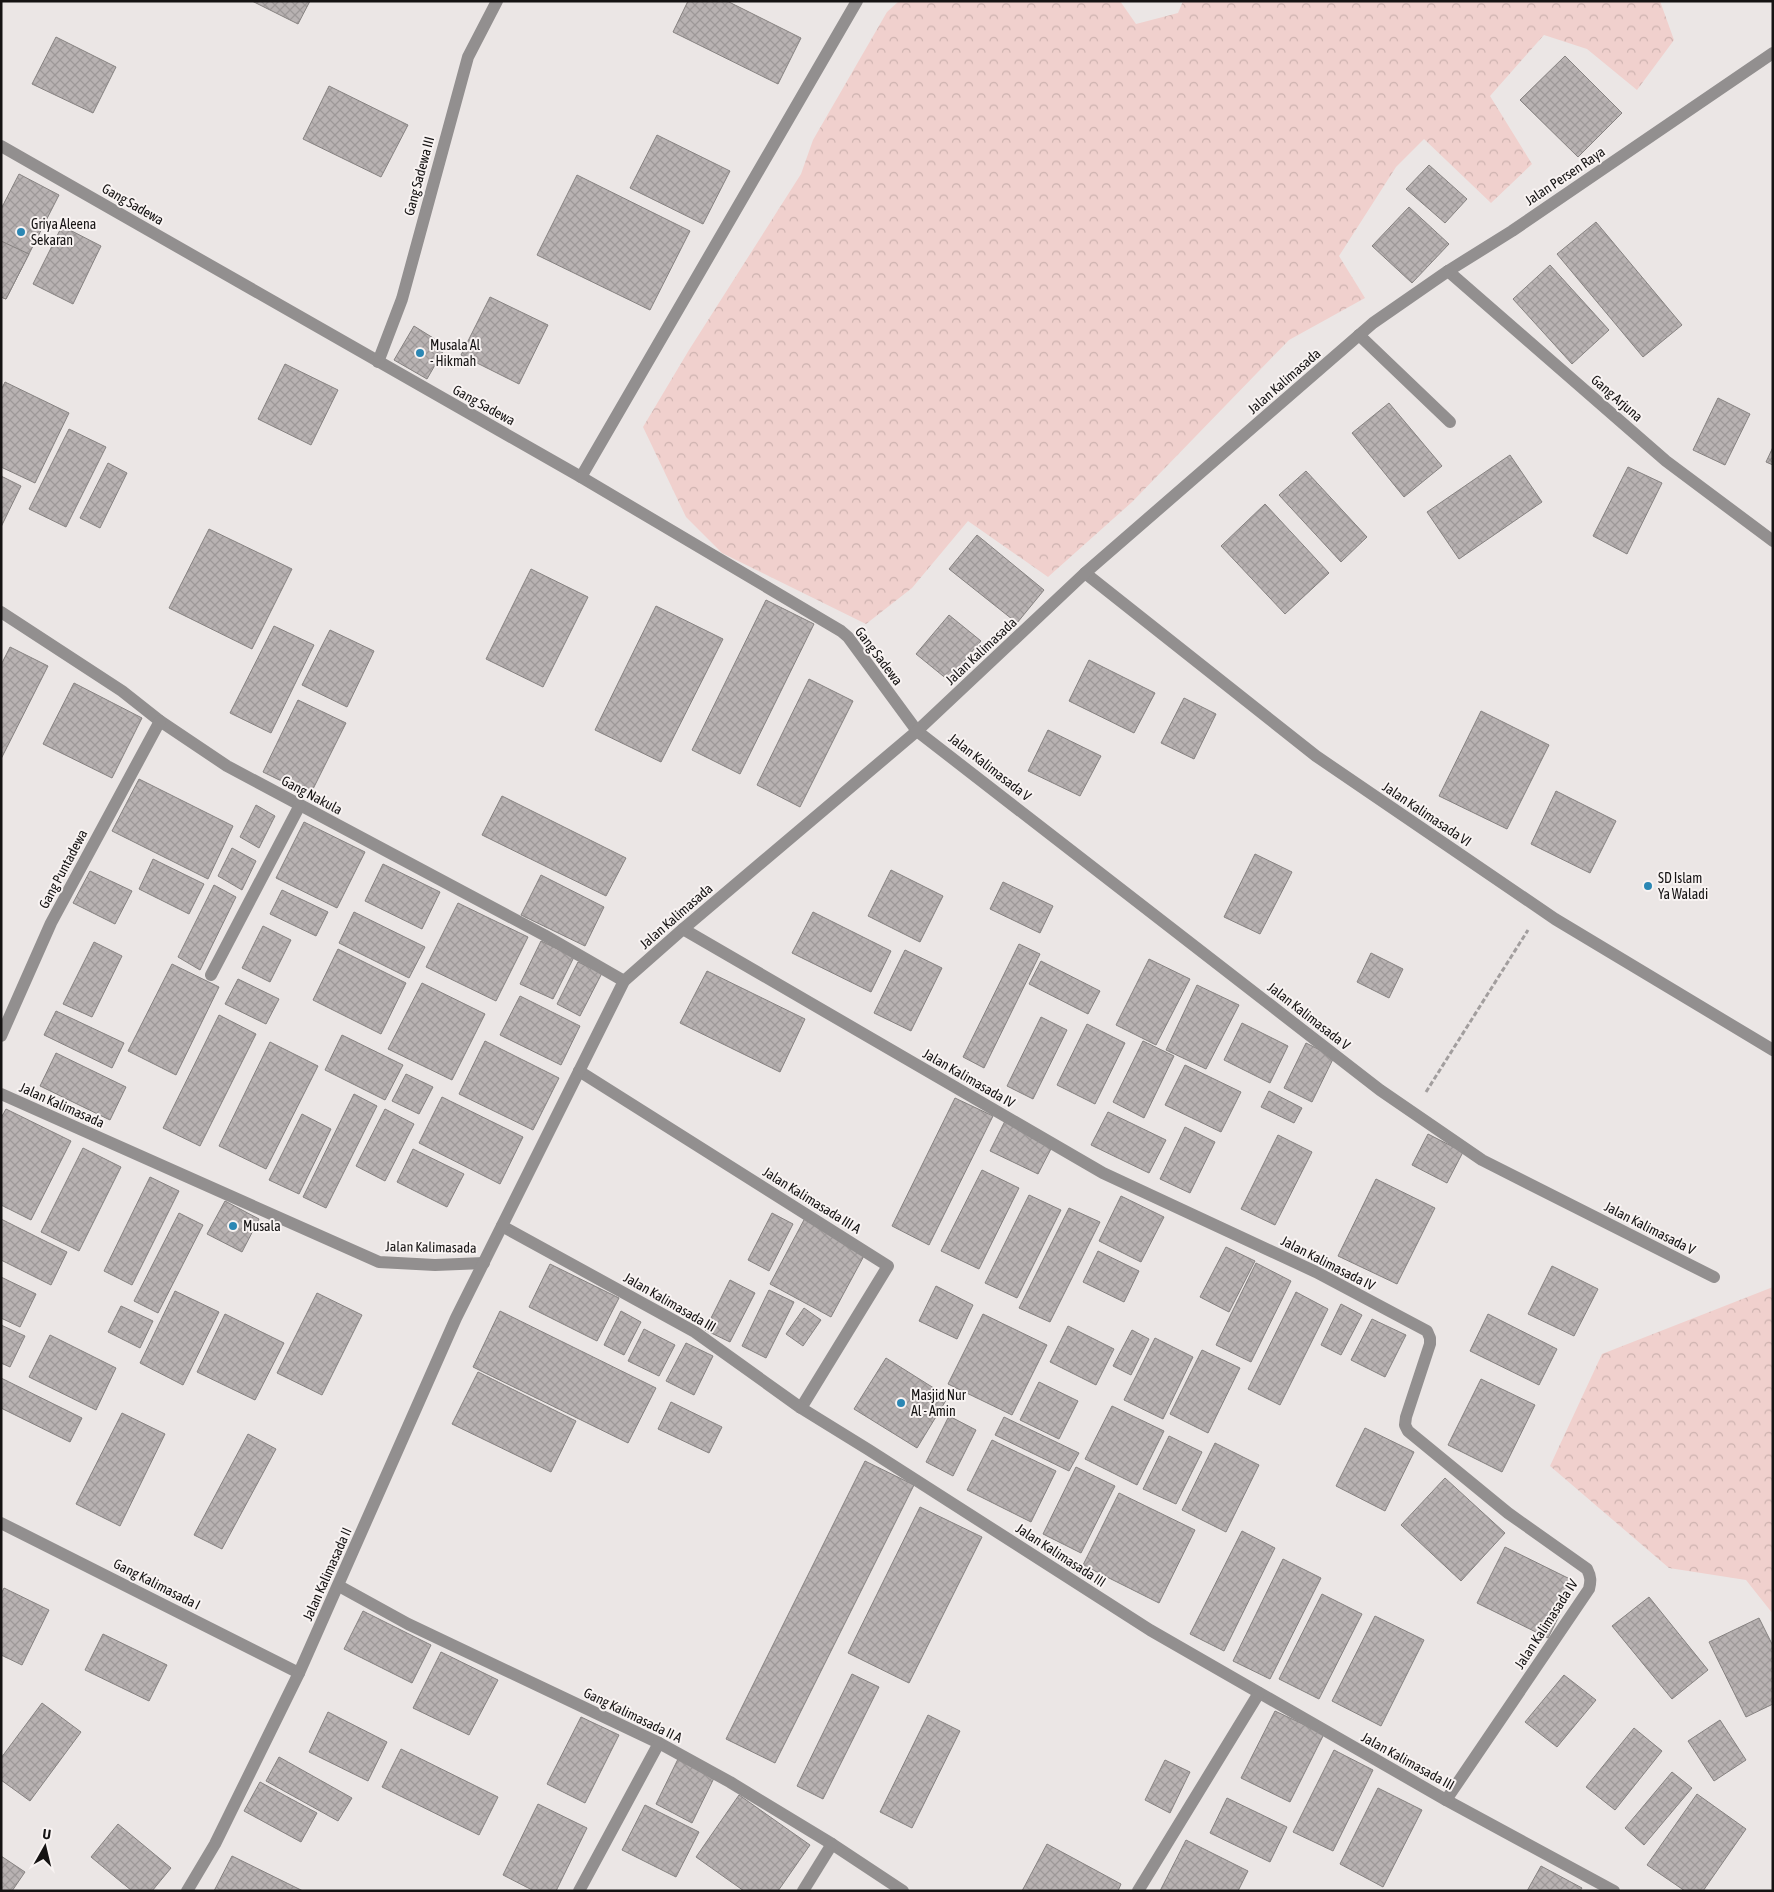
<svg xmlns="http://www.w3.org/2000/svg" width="1774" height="1892" font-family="'Asap Condensed',sans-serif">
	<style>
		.forest { fill: url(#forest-crowns) }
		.building { fill: url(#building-cross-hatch); stroke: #868281 }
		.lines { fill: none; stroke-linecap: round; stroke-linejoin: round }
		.path { stroke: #a29e9e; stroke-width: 3; stroke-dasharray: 5 2.5; stroke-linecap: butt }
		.minor { stroke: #928f8f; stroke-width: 12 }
		.poi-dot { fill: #2b87b4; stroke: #f8f3f2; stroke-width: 2 }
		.labels { text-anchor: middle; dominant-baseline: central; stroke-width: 4; stroke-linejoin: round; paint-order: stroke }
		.street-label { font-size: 14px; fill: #151313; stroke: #f8f3f2 }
		.poi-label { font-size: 14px; fill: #151313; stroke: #f8f3f2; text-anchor: start }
	</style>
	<defs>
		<pattern id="forest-crowns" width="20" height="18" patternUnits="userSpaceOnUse" patternTransform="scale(1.25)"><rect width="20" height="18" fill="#f0d0cd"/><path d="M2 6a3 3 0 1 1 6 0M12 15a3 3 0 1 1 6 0" fill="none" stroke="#cdb2af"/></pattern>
		<pattern id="building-cross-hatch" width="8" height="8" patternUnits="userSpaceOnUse" patternTransform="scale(1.25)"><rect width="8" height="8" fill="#b8b2b2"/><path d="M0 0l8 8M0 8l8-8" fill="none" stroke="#9d9898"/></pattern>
	</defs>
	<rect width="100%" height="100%" fill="#ebe6e5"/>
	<g class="forest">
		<polygon points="899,1 1120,1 1136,24 1178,13 1183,1 1660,1 1674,40 1637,90 1587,49 1544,35 1490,96 1532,164 1491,203 1424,139 1396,167 1339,256 1365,298 1289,340 1132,502 1048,577 968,521 912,588 866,624 722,553 686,517 643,427 689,350 801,174 813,140 887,12"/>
		<polygon points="1773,1287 1773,1614 1746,1580 1669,1568 1550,1466 1602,1354"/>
	</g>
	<g class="building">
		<polygon points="252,1 310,1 298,24"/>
		<polygon points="688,1 727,1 801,38 778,84 673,32"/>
		<polygon points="56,37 116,67 93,113 32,84"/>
		<polygon points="1565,56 1622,113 1578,157 1520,100"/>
		<polygon points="329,86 408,125 381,177 303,139"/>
		<polygon points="657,135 730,171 703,224 630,188"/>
		<polygon points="1429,165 1467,199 1445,223 1406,189"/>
		<polygon points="19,174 59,195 6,299 1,297 1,209"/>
		<polygon points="577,175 690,231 650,310 537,255"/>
		<polygon points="1409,207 1449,244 1412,283 1372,246"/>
		<polygon points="1596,222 1682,325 1643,357 1557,254"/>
		<polygon points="62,226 101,246 73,304 33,284"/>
		<polygon points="1,241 29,254 6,299 1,297"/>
		<polygon points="1550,265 1609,330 1572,364 1513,299"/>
		<polygon points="490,297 548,325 519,384 461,355"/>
		<polygon points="414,326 446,346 427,379 394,360"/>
		<polygon points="285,364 338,390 311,445 258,419"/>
		<polygon points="5,382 69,413 35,483 1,467 1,390"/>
		<polygon points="1718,398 1750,414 1725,465 1693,450"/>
		<polygon points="1389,403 1442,466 1404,497 1352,433"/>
		<polygon points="69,429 106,447 66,527 29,509"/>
		<polygon points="1773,447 1773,465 1766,462"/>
		<polygon points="1510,455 1542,502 1459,559 1427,512"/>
		<polygon points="108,463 127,473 100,528 80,518"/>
		<polygon points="1628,467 1662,483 1627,554 1593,536"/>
		<polygon points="1306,471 1367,537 1341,562 1279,495"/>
		<polygon points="1,476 21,486 1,527"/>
		<polygon points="1265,504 1329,573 1285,614 1221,546"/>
		<polygon points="209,529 292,569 252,649 169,608"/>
		<polygon points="977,535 1044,590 1017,623 949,569"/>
		<polygon points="531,569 588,597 543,687 486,659"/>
		<polygon points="766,600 814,624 740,774 692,750"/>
		<polygon points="656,606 723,639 661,762 595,730"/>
		<polygon points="949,615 981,641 948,680 916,654"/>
		<polygon points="274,626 314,645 271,733 230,713"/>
		<polygon points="330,630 374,651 347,707 302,685"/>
		<polygon points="10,647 48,666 1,759 1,665"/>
		<polygon points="1089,660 1155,693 1134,733 1069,701"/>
		<polygon points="809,679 853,701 800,807 757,785"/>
		<polygon points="74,683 142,718 112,778 43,744"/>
		<polygon points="1184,698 1216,714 1194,759 1161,743"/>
		<polygon points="298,700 346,723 310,795 263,772"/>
		<polygon points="1481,711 1549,745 1507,829 1439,796"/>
		<polygon points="1048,730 1101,756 1080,796 1028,771"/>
		<polygon points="139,779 233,826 208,879 112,831"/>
		<polygon points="1556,791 1616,821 1590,873 1531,844"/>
		<polygon points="502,796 626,858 606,896 482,835"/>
		<polygon points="256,805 275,816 259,848 240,837"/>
		<polygon points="304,822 365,852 337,908 276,878"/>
		<polygon points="232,848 256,861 242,890 218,876"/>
		<polygon points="1255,854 1292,872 1260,934 1224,917"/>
		<polygon points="153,859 204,884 189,914 139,889"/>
		<polygon points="383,864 440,892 422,929 365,901"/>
		<polygon points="891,870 943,896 920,942 868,916"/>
		<polygon points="90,871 132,891 115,924 73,903"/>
		<polygon points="541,875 604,907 585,946 521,915"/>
		<polygon points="1003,882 1053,906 1040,933 990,909"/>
		<polygon points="214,885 236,897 200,970 178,957"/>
		<polygon points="282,890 328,912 316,936 270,914"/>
		<polygon points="458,903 528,937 496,1001 426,967"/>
		<polygon points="354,912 425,947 409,978 339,943"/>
		<polygon points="813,912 891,951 871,992 792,953"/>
		<polygon points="263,926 291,940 270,982 242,968"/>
		<polygon points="541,941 574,957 553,999 520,984"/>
		<polygon points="94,942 122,956 92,1017 63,1004"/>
		<polygon points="1019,944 1040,954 984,1068 963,1057"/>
		<polygon points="338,949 406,983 381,1034 313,1000"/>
		<polygon points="905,950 942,968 911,1031 874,1013"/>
		<polygon points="1371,953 1403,969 1389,998 1357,982"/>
		<polygon points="1149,959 1190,979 1156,1045 1116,1025"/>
		<polygon points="1041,961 1100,991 1088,1014 1029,984"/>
		<polygon points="578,962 602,973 580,1016 557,1004"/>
		<polygon points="172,964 219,987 176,1075 128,1051"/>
		<polygon points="707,971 805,1019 780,1072 680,1023"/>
		<polygon points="238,979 279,999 266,1024 225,1004"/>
		<polygon points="422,983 485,1014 452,1080 388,1049"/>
		<polygon points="1197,985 1239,1005 1206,1069 1166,1050"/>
		<polygon points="520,996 580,1026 561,1065 500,1035"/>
		<polygon points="56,1011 124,1043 112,1068 44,1035"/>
		<polygon points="219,1015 256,1034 200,1146 163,1128"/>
		<polygon points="1041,1017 1067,1030 1033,1099 1007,1086"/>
		<polygon points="1242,1023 1288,1046 1270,1083 1224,1060"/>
		<polygon points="1087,1024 1125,1043 1095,1104 1057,1085"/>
		<polygon points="342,1035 403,1065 385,1100 325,1070"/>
		<polygon points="485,1041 559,1078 533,1130 459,1094"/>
		<polygon points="1143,1041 1174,1056 1144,1118 1113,1102"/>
		<polygon points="270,1042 318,1066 266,1169 219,1146"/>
		<polygon points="1306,1043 1334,1057 1312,1102 1284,1088"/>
		<polygon points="56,1053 126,1087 110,1120 40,1086"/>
		<polygon points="1185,1065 1241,1092 1221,1132 1165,1105"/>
		<polygon points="406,1074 433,1087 419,1114 392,1101"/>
		<polygon points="1269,1091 1302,1108 1294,1123 1261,1107"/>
		<polygon points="354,1094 377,1106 326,1208 303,1197"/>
		<polygon points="442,1097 523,1137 500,1184 419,1143"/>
		<polygon points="955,1098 993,1116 929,1245 892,1226"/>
		<polygon points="6,1109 71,1141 31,1220 1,1205 1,1118"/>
		<polygon points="385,1109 414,1124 385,1181 356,1166"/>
		<polygon points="1108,1112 1166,1140 1149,1173 1091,1145"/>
		<polygon points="302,1114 331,1129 299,1194 269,1180"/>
		<polygon points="1005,1121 1053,1145 1038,1174 990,1151"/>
		<polygon points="1185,1127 1215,1142 1190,1193 1160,1179"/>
		<polygon points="1428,1134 1463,1152 1447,1183 1412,1165"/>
		<polygon points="1278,1135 1312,1152 1275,1225 1241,1209"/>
		<polygon points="83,1148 121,1167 79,1251 41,1232"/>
		<polygon points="413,1149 464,1174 447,1207 397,1182"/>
		<polygon points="982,1170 1019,1188 979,1269 941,1251"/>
		<polygon points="150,1177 179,1191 132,1285 104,1271"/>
		<polygon points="1376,1179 1435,1208 1397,1284 1338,1256"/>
		<polygon points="1029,1195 1061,1210 1017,1298 985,1283"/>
		<polygon points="1121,1196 1164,1217 1141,1262 1099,1241"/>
		<polygon points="225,1201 259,1219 242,1252 207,1234"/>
		<polygon points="1069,1208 1100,1222 1050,1322 1019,1308"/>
		<polygon points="179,1213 203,1225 158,1313 134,1301"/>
		<polygon points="772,1213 793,1224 769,1271 748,1260"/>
		<polygon points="805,1218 865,1254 831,1317 770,1284"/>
		<polygon points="1,1219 67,1252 51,1285 1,1260"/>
		<polygon points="1226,1247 1255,1261 1229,1312 1200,1297"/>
		<polygon points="1098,1251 1139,1271 1124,1302 1083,1282"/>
		<polygon points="1256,1263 1291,1281 1251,1362 1216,1345"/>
		<polygon points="550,1264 619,1298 597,1341 529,1307"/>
		<polygon points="1552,1266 1598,1289 1574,1336 1528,1314"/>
		<polygon points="1,1277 36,1294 20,1327 1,1318"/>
		<polygon points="730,1280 755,1293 730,1342 705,1330"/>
		<polygon points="936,1286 973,1305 957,1339 919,1321"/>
		<polygon points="769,1290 794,1302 766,1358 742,1346"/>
		<polygon points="175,1291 219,1312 183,1385 140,1363"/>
		<polygon points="1296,1292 1328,1309 1280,1405 1248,1389"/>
		<polygon points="317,1293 362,1315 322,1395 277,1373"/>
		<polygon points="1341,1304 1362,1315 1341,1355 1321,1345"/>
		<polygon points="121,1306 153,1321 140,1348 108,1332"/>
		<polygon points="804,1308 821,1320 803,1346 786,1334"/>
		<polygon points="500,1311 656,1388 628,1443 473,1367"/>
		<polygon points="621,1311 641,1322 624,1355 604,1345"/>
		<polygon points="225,1314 284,1343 255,1400 197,1372"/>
		<polygon points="983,1314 1047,1345 1012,1415 948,1384"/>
		<polygon points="1488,1314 1557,1349 1539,1385 1470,1351"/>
		<polygon points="1372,1319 1406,1335 1385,1377 1351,1360"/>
		<polygon points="1,1325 25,1336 10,1367 1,1363"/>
		<polygon points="1068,1326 1114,1349 1096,1385 1050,1362"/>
		<polygon points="644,1329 675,1345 659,1376 628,1361"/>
		<polygon points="1132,1330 1149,1339 1131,1375 1113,1366"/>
		<polygon points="50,1335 116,1368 96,1410 29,1377"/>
		<polygon points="1155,1338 1193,1357 1163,1419 1124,1400"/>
		<polygon points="686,1343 713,1356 694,1395 666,1381"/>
		<polygon points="1202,1350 1240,1368 1208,1433 1170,1414"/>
		<polygon points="886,1358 948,1397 917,1448 854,1409"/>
		<polygon points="478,1372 576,1421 551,1472 452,1424"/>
		<polygon points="1,1378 82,1418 70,1442 1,1408"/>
		<polygon points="1481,1379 1535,1405 1502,1472 1448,1445"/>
		<polygon points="1039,1382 1078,1401 1059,1439 1020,1420"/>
		<polygon points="671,1402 722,1427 709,1453 658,1429"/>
		<polygon points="1112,1406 1164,1431 1137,1485 1085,1459"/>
		<polygon points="122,1413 165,1434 120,1526 76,1504"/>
		<polygon points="949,1416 976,1430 953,1476 926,1462"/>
		<polygon points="1004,1417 1079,1453 1069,1471 995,1435"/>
		<polygon points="1365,1428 1414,1452 1385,1511 1336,1486"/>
		<polygon points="248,1434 276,1449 222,1549 194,1535"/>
		<polygon points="1169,1436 1202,1452 1176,1504 1143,1489"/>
		<polygon points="992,1440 1056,1471 1031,1522 967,1490"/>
		<polygon points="1215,1443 1259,1465 1226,1532 1182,1510"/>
		<polygon points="865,1461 914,1485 775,1763 726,1739"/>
		<polygon points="1076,1467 1115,1486 1081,1553 1043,1534"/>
		<polygon points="1445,1478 1505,1533 1461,1581 1401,1525"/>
		<polygon points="1119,1493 1195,1530 1159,1603 1083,1565"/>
		<polygon points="920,1507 982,1537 909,1683 848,1653"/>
		<polygon points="1242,1531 1275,1548 1224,1651 1190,1634"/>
		<polygon points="1505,1547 1576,1582 1548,1638 1477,1603"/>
		<polygon points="1283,1559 1321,1578 1270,1679 1233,1661"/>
		<polygon points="4,1588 49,1610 22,1665 1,1655 1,1594"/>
		<polygon points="1322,1594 1362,1614 1319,1699 1279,1679"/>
		<polygon points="1649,1597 1708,1670 1672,1699 1612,1626"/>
		<polygon points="363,1611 431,1645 412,1683 344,1649"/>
		<polygon points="1375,1616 1424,1640 1381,1726 1332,1701"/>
		<polygon points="1759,1618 1773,1646 1773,1704 1746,1717 1709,1642"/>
		<polygon points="103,1634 167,1665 149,1701 85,1670"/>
		<polygon points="441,1652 498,1680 469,1735 413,1708"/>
		<polygon points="852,1674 879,1687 823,1799 797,1786"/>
		<polygon points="1564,1675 1596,1700 1557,1747 1525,1722"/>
		<polygon points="42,1703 81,1732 30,1801 1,1780 1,1758"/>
		<polygon points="1275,1711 1324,1734 1290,1802 1241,1778"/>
		<polygon points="328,1712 387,1742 368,1781 309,1752"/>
		<polygon points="928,1715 960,1731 912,1828 880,1812"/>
		<polygon points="581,1717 619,1735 585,1803 547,1784"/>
		<polygon points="1720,1720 1746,1760 1714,1781 1688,1741"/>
		<polygon points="1634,1728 1662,1751 1615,1810 1586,1787"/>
		<polygon points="401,1749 498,1797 479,1835 382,1787"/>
		<polygon points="1334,1750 1373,1770 1333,1851 1293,1832"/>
		<polygon points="279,1757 352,1798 338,1821 266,1781"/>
		<polygon points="678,1759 714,1778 692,1823 656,1804"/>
		<polygon points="1165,1760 1190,1772 1170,1813 1145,1800"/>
		<polygon points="1672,1772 1692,1788 1644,1845 1625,1828"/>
		<polygon points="260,1782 317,1813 301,1842 244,1811"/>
		<polygon points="1378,1788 1422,1810 1383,1887 1340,1864"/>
		<polygon points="1697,1794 1746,1829 1703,1891 1685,1891 1647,1865"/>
		<polygon points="739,1795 810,1845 778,1891 744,1891 696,1857"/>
		<polygon points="1227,1798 1287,1827 1270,1862 1210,1833"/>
		<polygon points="538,1804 587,1828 556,1891 534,1891 503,1875"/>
		<polygon points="645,1805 699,1832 676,1877 622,1850"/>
		<polygon points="118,1824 171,1868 152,1891 132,1891 91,1857"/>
		<polygon points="1186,1840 1248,1871 1238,1891 1160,1891"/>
		<polygon points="1047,1844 1121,1884 1118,1891 1022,1891"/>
		<polygon points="1,1856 25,1872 12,1891 1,1891"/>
		<polygon points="232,1856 303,1891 214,1891"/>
		<polygon points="1541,1866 1582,1888 1580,1891 1527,1891"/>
	</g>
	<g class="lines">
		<polyline class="path" points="1426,1092 1528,930"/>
		<g class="minor">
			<polyline points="1,146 581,477 841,631 848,637 917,731 1380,1090 1482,1160 1714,1277"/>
			<polyline points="1448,271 1666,461 1773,541"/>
			<polyline points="1359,335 1450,422"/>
			<polyline points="378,362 402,299 468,57 497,1"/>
			<polyline points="581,477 857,1"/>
			<polyline points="1085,573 1316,756 1555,919 1773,1050"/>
			<polyline points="1,612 122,691 160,721 227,766 544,935 624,981"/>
			<path d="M683 929 1103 1173 1316 1272 1427 1331 1430 1338V1344L1406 1417 1405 1425 1408 1431 1508 1513 1587 1569C1591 1577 1591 1581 1589 1589L1446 1800"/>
			<polyline points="211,975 300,805"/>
			<polyline points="1,1036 51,923 160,721"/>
			<polyline points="579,1071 888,1266 801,1408"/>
			<polyline points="1,1094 379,1262 435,1265 484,1263"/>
			<polyline points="502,1226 695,1332 801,1408 869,1450 1150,1630 1446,1800 1614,1891"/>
			<polyline points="1,1523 299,1673"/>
			<polyline points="339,1586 408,1624 659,1743 730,1782 832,1844 903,1891"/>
			<polyline points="187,1891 215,1844 299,1673 456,1318 624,981 683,929 917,731 1085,573 1373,323 1448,271 1512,231 1773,53"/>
			<polyline points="579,1891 659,1743"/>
			<polyline points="803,1891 832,1844"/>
			<polyline points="1138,1891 1259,1693"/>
		</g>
	</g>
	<g class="poi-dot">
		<circle cx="21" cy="232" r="5"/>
		<circle cx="420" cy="353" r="5"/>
		<circle cx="1648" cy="886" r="5"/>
		<circle cx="233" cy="1226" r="5"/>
		<circle cx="901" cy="1403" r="5"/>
	</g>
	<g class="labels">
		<g class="street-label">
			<text transform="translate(419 176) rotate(-75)">Gang Sadewa III</text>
			<text transform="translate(1565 176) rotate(-34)">Jalan Persen Raya</text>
			<text transform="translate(133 204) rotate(30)">Gang Sadewa</text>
			<text transform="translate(1284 381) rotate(-41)">Jalan Kalimasada</text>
			<text transform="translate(1617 398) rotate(41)">Gang Arjuna</text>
			<text transform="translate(484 405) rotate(29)">Gang Sadewa</text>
			<text transform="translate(981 651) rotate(-43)">Jalan Kalimasada</text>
			<text transform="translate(879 656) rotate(53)">Gang Sadewa</text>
			<text transform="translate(990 767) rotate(38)">Jalan Kalimasada V</text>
			<text transform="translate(312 795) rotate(28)">Gang Nakula</text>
			<text transform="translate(1427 814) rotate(34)">Jalan Kalimasada VI</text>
			<text transform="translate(63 869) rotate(-62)">Gang Puntadewa</text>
			<text transform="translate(676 916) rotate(-41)">Jalan Kalimasada</text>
			<text transform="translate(1309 1016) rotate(38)">Jalan Kalimasada V</text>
			<text transform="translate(969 1078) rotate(30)">Jalan Kalimasada IV</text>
			<text transform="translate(62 1105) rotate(24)">Jalan Kalimasada</text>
			<text transform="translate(812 1200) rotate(32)">Jalan Kalimasada III A</text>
			<text transform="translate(1650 1228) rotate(27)">Jalan Kalimasada V</text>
			<text transform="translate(431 1247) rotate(1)">Jalan Kalimasada</text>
			<text transform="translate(1328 1263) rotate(27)">Jalan Kalimasada IV</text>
			<text transform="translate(670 1302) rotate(30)">Jalan Kalimasada III</text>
			<text transform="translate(1061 1555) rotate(33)">Jalan Kalimasada III</text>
			<text transform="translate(327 1574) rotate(-66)">Jalan Kalimasada II</text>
			<text transform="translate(157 1584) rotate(27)">Gang Kalimasada I</text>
			<text transform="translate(1546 1624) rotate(-57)">Jalan Kalimasada IV</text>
			<text transform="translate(633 1715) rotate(26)">Gang Kalimasada II A</text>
			<text transform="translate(1408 1761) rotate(29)">Jalan Kalimasada III</text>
		</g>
		<g class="poi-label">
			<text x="31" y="224">Griya Aleena<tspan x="31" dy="16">Sekaran</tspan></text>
			<text x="430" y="345">Musala Al<tspan x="430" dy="16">- Hikmah</tspan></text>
			<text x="1658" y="878">SD Islam<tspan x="1658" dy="16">Ya Waladi</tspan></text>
			<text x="243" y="1226">Musala</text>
			<text x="911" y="1395">Masjid Nur<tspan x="911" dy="16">Al - Amin</tspan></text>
		</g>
	</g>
	<rect width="1774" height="1892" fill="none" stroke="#151313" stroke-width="5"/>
	<g transform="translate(45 1847) rotate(8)" stroke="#f8f3f2" stroke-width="4" paint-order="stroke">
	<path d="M0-4L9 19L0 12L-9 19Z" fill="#151313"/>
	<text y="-8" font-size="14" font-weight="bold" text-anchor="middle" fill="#151313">U</text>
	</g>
</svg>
